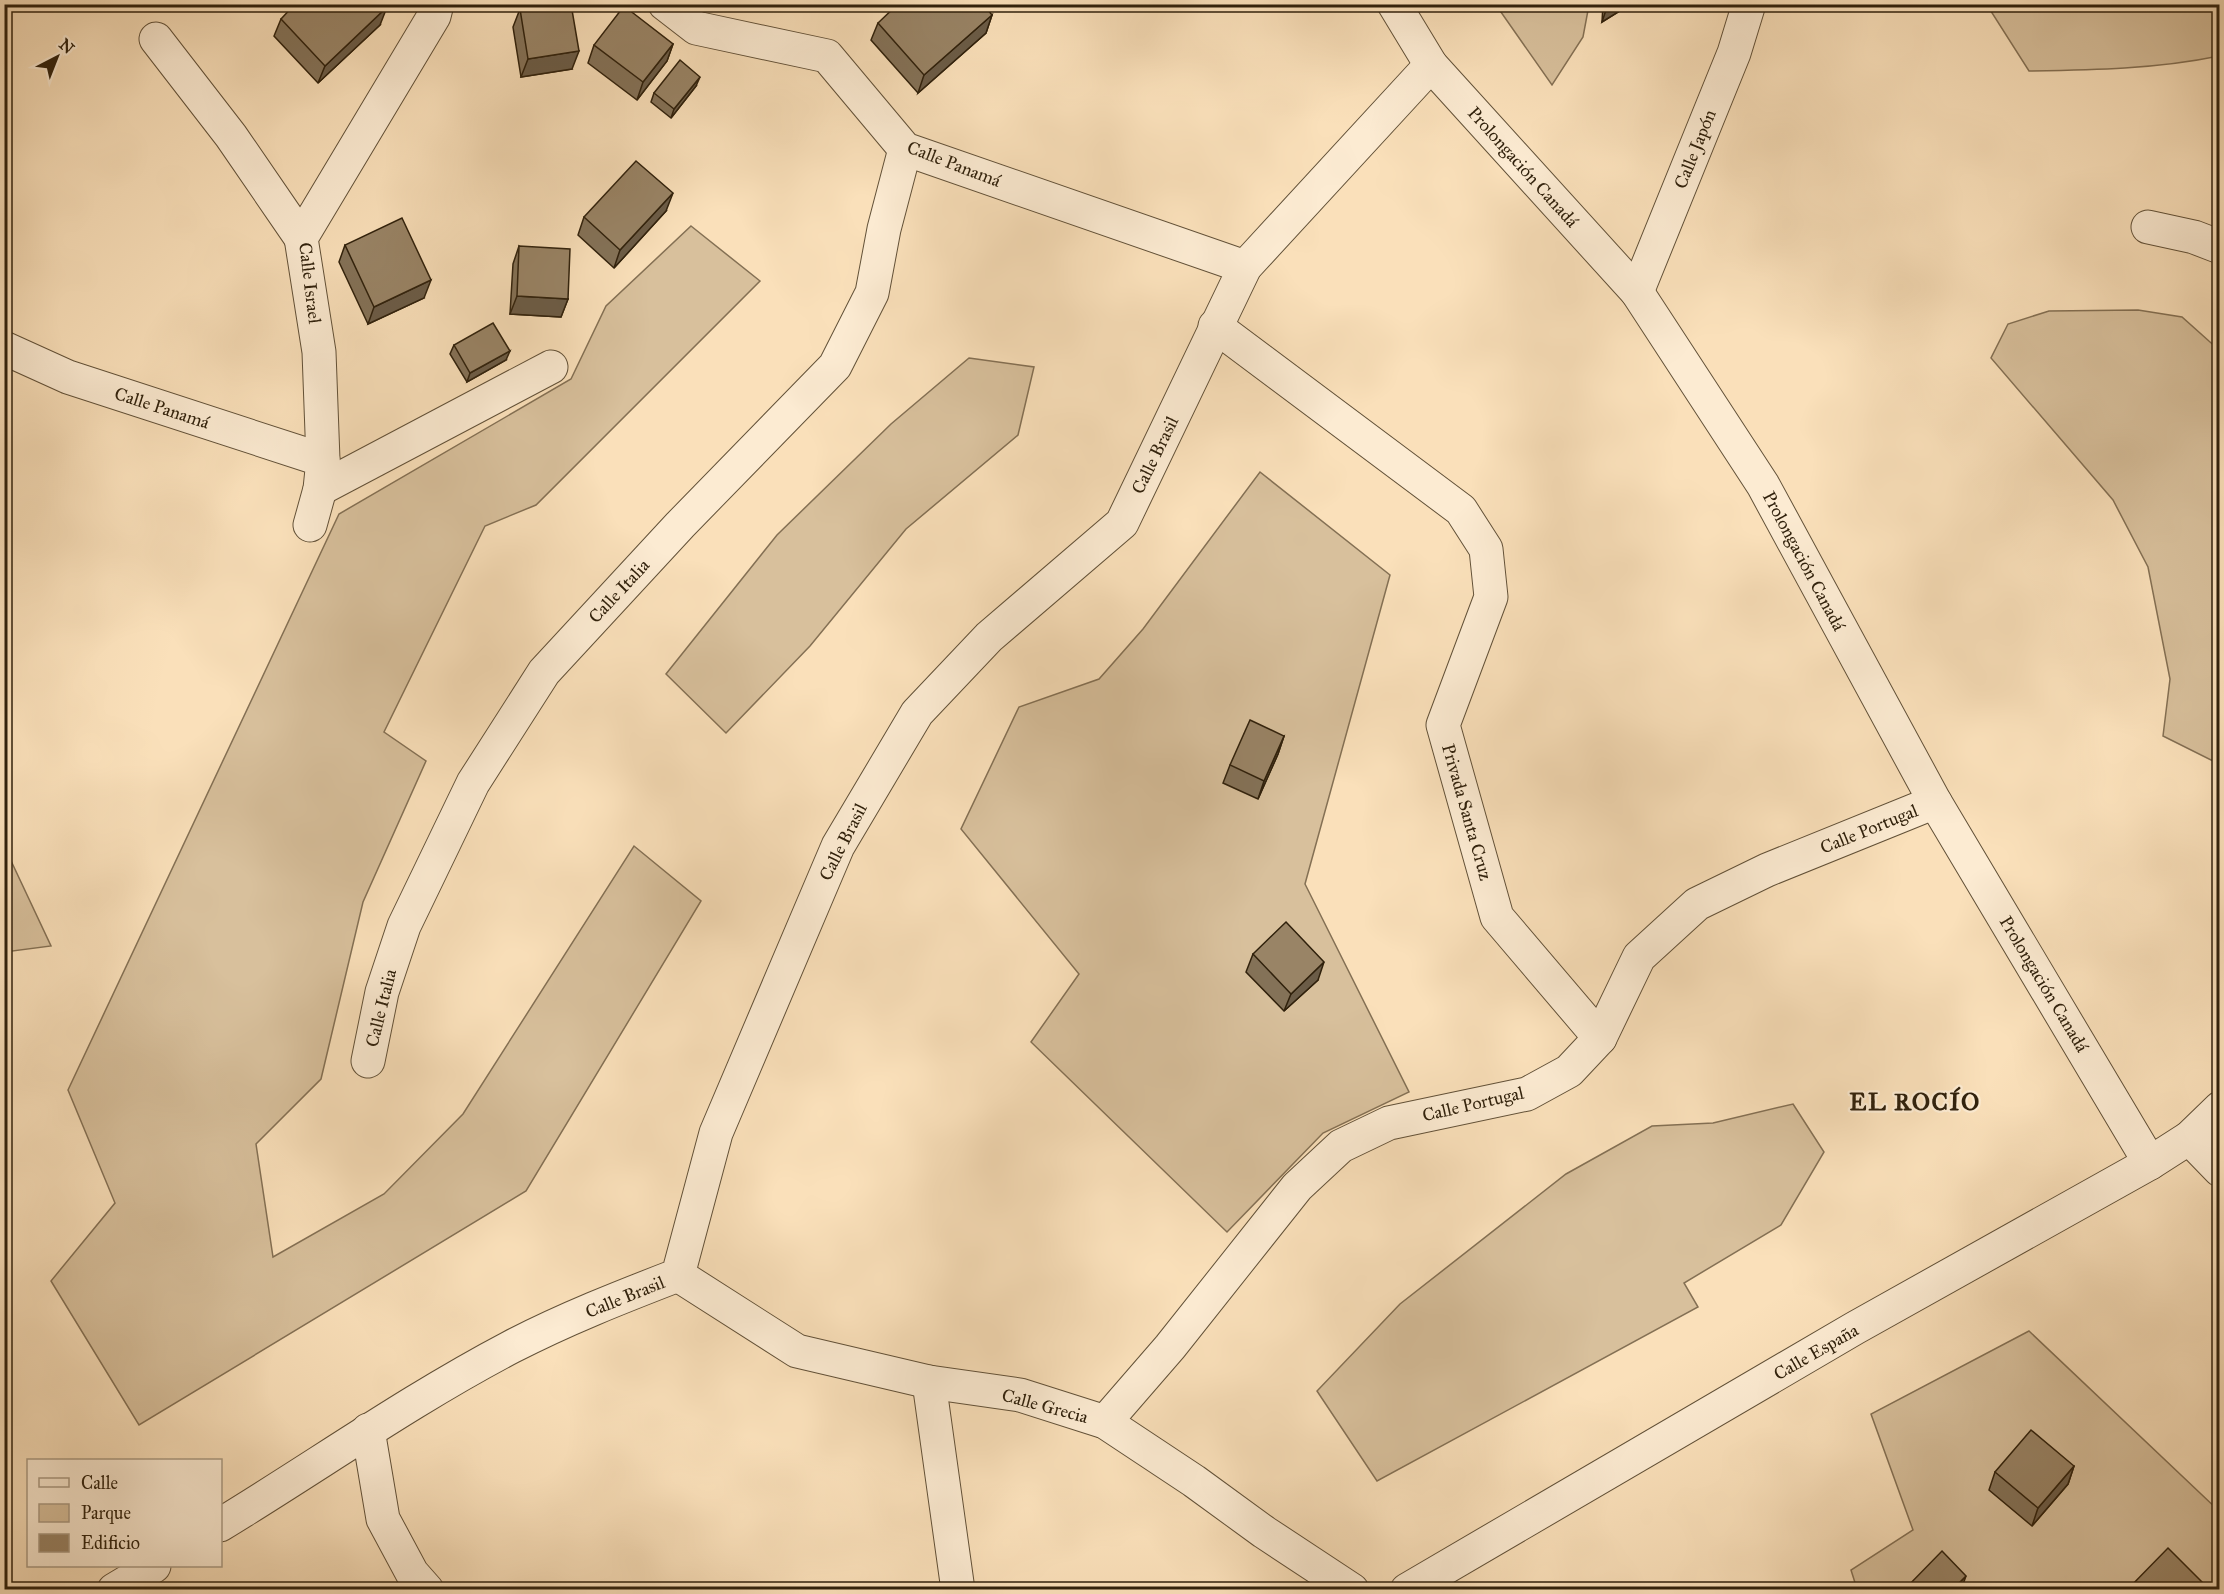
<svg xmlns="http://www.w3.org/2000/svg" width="2224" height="1594" font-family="'IM FELL Great Primer',serif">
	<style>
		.green { fill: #d8c09c; stroke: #847054; stroke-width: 1.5 }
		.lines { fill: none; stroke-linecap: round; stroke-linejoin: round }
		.minor-casing { stroke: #625138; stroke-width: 35 }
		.minor { stroke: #fcebd2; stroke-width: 33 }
		.wall { fill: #847258; stroke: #30210c; stroke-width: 1.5 }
		.shaded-wall { fill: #6b5c47; stroke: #30210c; stroke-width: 1.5 }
		.building { fill: #998466; stroke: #30210c; stroke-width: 1.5 }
		.labels { text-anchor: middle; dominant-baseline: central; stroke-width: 4.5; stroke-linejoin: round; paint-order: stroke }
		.street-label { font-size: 18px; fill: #30210c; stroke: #fcebd2 }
		.district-label { font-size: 24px; font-weight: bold; letter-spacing: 1.5px; fill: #30210c; stroke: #fcebd2 }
	</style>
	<rect width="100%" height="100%" fill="#fae0ba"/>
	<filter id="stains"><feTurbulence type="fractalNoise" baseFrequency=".00333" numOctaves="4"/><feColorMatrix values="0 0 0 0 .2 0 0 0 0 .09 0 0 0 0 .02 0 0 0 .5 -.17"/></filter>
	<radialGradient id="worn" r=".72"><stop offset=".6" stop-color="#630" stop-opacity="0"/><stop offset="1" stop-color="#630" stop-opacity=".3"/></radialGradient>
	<g class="green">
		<polygon points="1496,5 1589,5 1583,37 1552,85"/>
		<path d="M1987 5H2219V56C2157 69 2092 70 2029 71Z"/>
		<polygon points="691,226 760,281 536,505 485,526 384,732 426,761 363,902 321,1079 256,1144 273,1257 384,1194 463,1114 634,846 701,901 526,1191 139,1425 51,1281 115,1203 68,1090 339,514 571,379 606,306"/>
		<polygon points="2138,310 2182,317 2219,350 2219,764 2163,736 2170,679 2148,567 2113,500 1991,358 2008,324 2049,311"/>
		<polygon points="969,358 1034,367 1018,435 906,529 810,646 726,733 666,674 777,535 891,424"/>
		<polygon points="1260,472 1390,575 1305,884 1409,1092 1323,1133 1227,1232 1031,1042 1079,974 961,829 1019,707 1099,679 1143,629"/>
		<polygon points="5,848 51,946 5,952"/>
		<polygon points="1793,1104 1824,1152 1781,1225 1684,1283 1698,1307 1377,1481 1317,1391 1400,1304 1566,1174 1652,1126 1713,1123"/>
		<polygon points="2029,1331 2219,1511 2219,1589 1857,1589 1851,1570 1913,1530 1871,1414"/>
	</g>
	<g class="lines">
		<g class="minor-casing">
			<g id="minor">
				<polyline points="665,4 696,28 827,56 905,149 1245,267"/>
				<polyline points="1394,4 1431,65 1637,292 1763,485 1935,802 2150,1163"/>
				<polyline points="156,39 231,136 301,238"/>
				<polyline points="2148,227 2194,237 2220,247"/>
				<polyline points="1637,292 1734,53 1749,4"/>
				<polyline points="1215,326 1461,510 1486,549 1491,597 1443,725 1497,917 1600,1038"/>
				<polyline points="4,348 68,377 323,460"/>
				<polyline points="320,489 551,367"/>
				<polyline points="310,525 320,489 323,460 319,352 301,238 434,16 437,4"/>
				<polyline points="368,1061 382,992 404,926 473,783 544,672 680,525 835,366 872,293 884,229 905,149"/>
				<polyline points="2189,1138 2220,1170"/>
				<polyline points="678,1275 797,1351 929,1382 1020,1395 1105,1422 1194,1481 1264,1532 1352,1590"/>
				<polyline points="929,1382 958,1590"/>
				<polyline points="1105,1422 1170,1347 1297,1187 1341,1146 1389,1123 1527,1094 1569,1071 1600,1038 1639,957 1697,904 1767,870 1935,802"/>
				<polyline points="368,1430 383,1519 412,1573 427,1590"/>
				<path d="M220 1525C317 1466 410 1400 511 1347 565 1319 621 1297 678 1275L716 1133 838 846 917 713 989 637 1122 523 1245 267 1431 65"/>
				<polyline points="114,1590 154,1566"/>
				<polyline points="1407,1590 1855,1328 2150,1163 2189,1138 2220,1108"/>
			</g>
		</g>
		<use href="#minor" class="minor"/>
	</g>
	<g class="wall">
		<polygon points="1603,4 1631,4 1602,22"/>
		<polygon points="520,9 572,69 521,77 513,27"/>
		<polygon points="992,15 986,33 918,93 871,40 878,23"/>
		<polygon points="281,19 380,25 318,83 274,36"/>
		<polygon points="673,44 667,61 637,100 588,63 594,45"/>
		<polygon points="696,86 671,118 651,102 654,93"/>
		<polygon points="666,211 614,268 578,235 584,217"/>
		<polygon points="345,245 424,298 368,324 339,262"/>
		<polygon points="519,246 568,299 561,317 510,314 513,264"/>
		<polygon points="454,345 506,360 467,382 450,354"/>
		<polygon points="1284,736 1278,754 1258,799 1223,783 1230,765"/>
		<polygon points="1253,954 1318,980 1284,1011 1246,972"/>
		<polygon points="2074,1466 2068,1484 2032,1526 1989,1490 1995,1472"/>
	</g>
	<g class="shaded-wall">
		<polygon points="1608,4 1631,4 1602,22"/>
		<polygon points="387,7 380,25 318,83 325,66"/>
		<polygon points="992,15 986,33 918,93 924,75"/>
		<polygon points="673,44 667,61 637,100 643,82"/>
		<polygon points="579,51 572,69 521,77 528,59"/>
		<polygon points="700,77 696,86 671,118 674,109"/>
		<polygon points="673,193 666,211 614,268 620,250"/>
		<polygon points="431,280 424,298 368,324 374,307"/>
		<polygon points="517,296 568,299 561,317 510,314"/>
		<polygon points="510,351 506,360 467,382 470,373"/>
		<polygon points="1284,736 1278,754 1258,799 1264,781"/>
		<polygon points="1324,962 1318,980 1284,1011 1291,994"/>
		<polygon points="2074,1466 2068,1484 2032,1526 2038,1508"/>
		<polygon points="1966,1576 1961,1590 1952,1590"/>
	</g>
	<g class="building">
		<polygon points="295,4 384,4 387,7 325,66 281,19"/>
		<polygon points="551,4 571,4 579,51 528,59 520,9"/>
		<polygon points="898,4 983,4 992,15 924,75 878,23"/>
		<polygon points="624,6 673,44 643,82 594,45"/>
		<polygon points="680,60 700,77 674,109 654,93"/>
		<polygon points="636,161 673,193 620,250 584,217"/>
		<polygon points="402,218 431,280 374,307 345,245"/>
		<polygon points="519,246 570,249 568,299 517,296"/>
		<polygon points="493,323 510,351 470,373 454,345"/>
		<polygon points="1250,720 1284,736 1264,781 1230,765"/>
		<polygon points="1286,922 1324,962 1291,994 1253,954"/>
		<polygon points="2031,1430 2074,1466 2038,1508 1995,1472"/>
		<polygon points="2168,1548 2208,1588 2206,1590 2127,1590"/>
		<polygon points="1942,1551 1966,1576 1952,1590 1904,1590"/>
	</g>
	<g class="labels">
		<g class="street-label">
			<text transform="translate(1695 149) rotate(-68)">Calle Japón</text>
			<text transform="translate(954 164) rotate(21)">Calle Panamá</text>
			<text transform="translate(1523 167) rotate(48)">Prolongación Canadá</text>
			<text transform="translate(310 283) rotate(83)">Calle Israel</text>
			<text transform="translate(162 408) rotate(18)">Calle Panamá</text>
			<text transform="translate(1155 455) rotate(-64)">Calle Brasil</text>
			<text transform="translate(1804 561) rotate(62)">Prolongación Canadá</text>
			<text transform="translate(619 591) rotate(-47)">Calle Italia</text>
			<text transform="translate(1467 812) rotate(74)">Privada Santa Cruz</text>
			<text transform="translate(1869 829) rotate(-22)">Calle Portugal</text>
			<text transform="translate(843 842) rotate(-63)">Calle Brasil</text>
			<text transform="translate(2044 984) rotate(59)">Prolongación Canadá</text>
			<text transform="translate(381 1008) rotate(-76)">Calle Italia</text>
			<text transform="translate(1473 1104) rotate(-13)">Calle Portugal</text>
			<text transform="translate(625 1297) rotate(-22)">Calle Brasil</text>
			<text transform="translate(1816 1352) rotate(-30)">Calle España</text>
			<text transform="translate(1045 1406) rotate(15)">Calle Grecia</text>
		</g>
		<g class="district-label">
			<text x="1915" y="1102">EL ROCÍO</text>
		</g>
	</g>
	<rect width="2224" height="1594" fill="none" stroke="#fae0ba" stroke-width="24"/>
	<rect x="6" y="6" width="2212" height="1582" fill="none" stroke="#30210c" stroke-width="3"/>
	<rect x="12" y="12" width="2200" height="1570" fill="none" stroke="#30210c" stroke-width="1.5"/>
	<rect x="27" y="1459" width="195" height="108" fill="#fcebd2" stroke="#aa9a83" stroke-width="1.5"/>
	<rect x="39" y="1478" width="30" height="9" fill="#fcebd2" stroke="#aa9a83" stroke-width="1.5"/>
	<text x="81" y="1489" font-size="18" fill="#30210c">Calle</text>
	<rect x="39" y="1504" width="30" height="18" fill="#d8c09c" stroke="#aa9a83" stroke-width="1.5"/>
	<text x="81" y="1519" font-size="18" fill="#30210c">Parque</text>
	<rect x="39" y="1534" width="30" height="18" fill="#998466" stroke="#aa9a83" stroke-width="1.5"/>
	<text x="81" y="1549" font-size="18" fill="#30210c">Edificio</text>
	<g transform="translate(57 57) rotate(42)" stroke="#fcebd2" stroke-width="4.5" paint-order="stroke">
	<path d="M0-4.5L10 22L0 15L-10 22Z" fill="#30210c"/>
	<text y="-9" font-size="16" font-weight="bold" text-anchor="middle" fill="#30210c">N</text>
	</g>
	<rect width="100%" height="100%" filter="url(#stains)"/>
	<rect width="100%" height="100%" fill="url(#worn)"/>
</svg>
